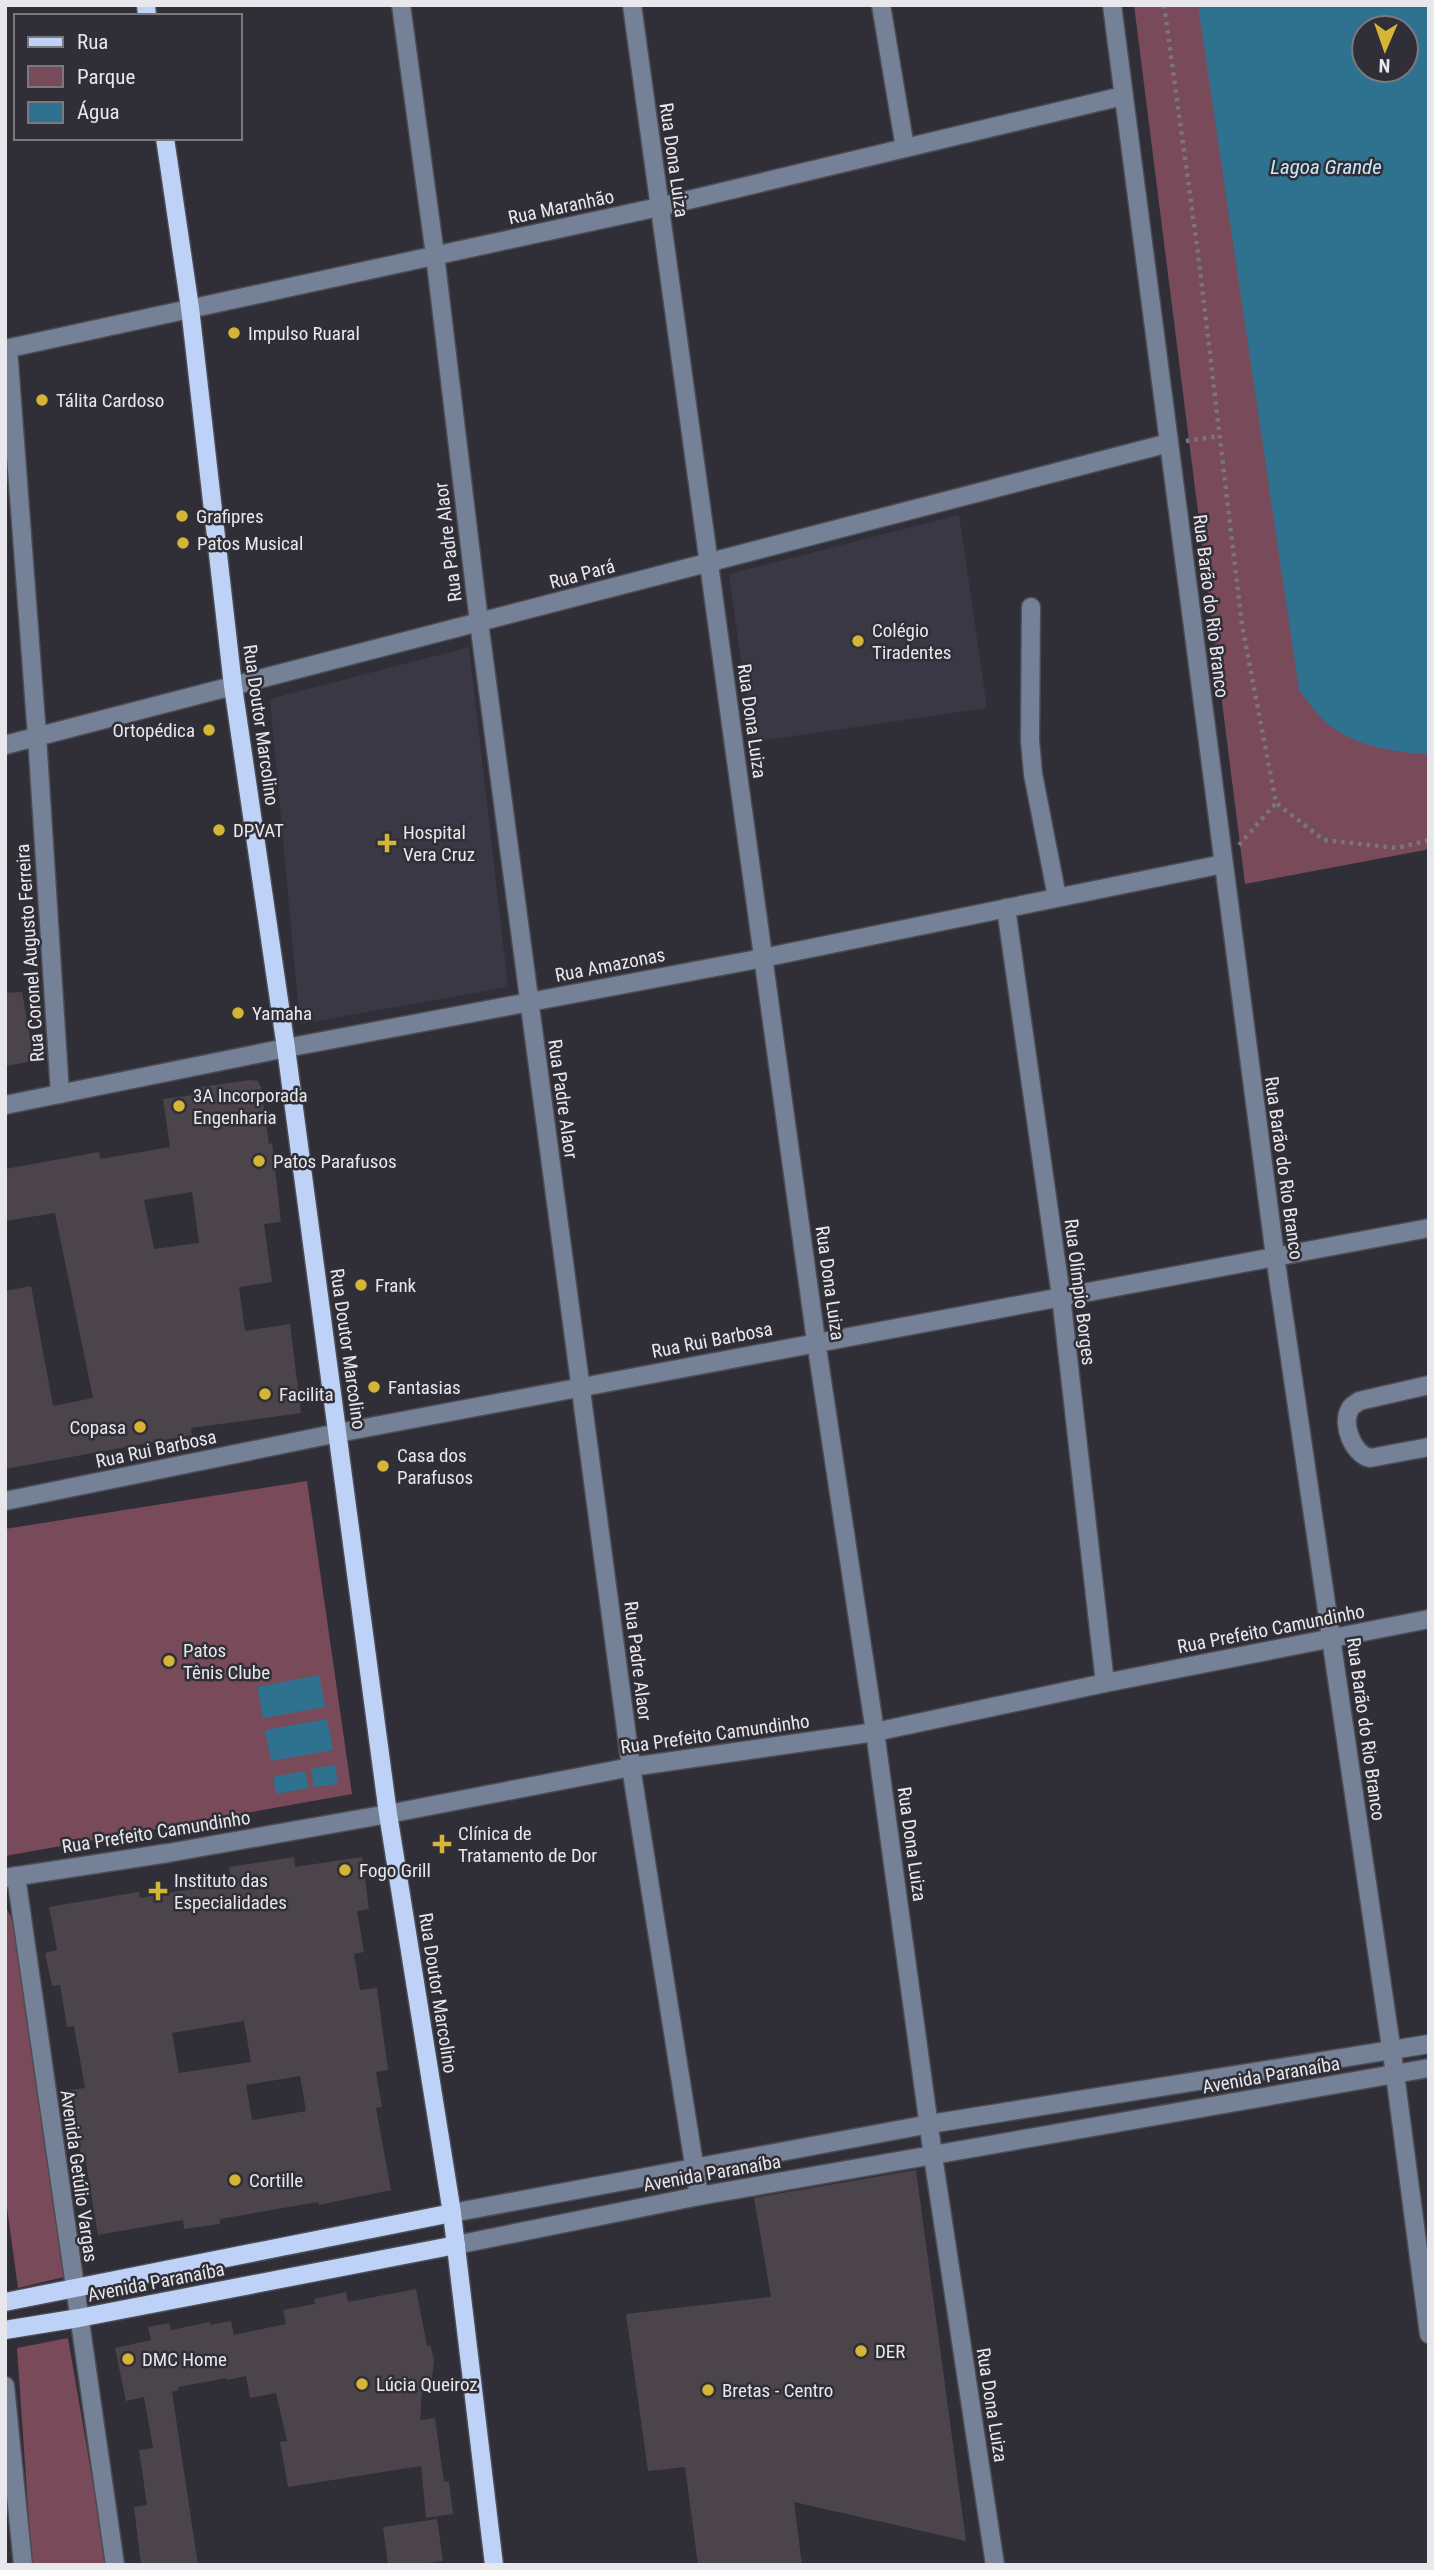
<svg xmlns="http://www.w3.org/2000/svg" width="1434" height="2570" font-family="'Roboto Condensed',sans-serif">
	<style>
		.built { fill: #3b3845 }
		.green { fill: #794a5a; fill-rule: evenodd }
		.water { fill: #2e728f; fill-rule: evenodd }
		.building { fill: #4b444a; fill-rule: evenodd }
		.lines { fill: none; stroke-linecap: round; stroke-linejoin: round }
		.minor-casing { stroke: #4d4c54; stroke-width: 21 }
		.major-casing { stroke: #4d4c54; stroke-width: 21 }
		.path { stroke: #77767d; stroke-width: 4.5; stroke-dasharray: 3.5 5; stroke-linecap: butt }
		.minor { stroke: #758197; stroke-width: 18 }
		.major { stroke: #bed2f7; stroke-width: 18 }
		.poi-dot { fill: #d5b535; stroke: #302f37; stroke-width: 2.5 }
		.labels { text-anchor: middle; dominant-baseline: central; stroke-width: 5; stroke-linejoin: round; paint-order: stroke }
		.street-label { font-size: 19px; fill: #e7e7ec; stroke: #302f37 }
		.poi-label { font-size: 19px; fill: #e7e7ec; stroke: #302f37; text-anchor: start }
		.water-label { font-size: 21px; font-style: italic; fill: #c6eafc; stroke: #302f37 }
	</style>
	<rect width="100%" height="100%" fill="#302f37"/>
	<g class="built">
		<polygon points="959,515 987,708 752,742 729,574"/>
		<polygon points="469,647 508,987 300,1024 270,699"/>
	</g>
	<g class="green">
		<path d="M1134 5H1429V848L1425 850 1245 884ZM1364 28H1406V70H1364Z"/>
		<polygon points="307,1481 352,1794 5,1856 5,1529"/>
		<polygon points="5,1906 14,1922 64,2277 18,2288 5,2193"/>
		<polygon points="68,2338 107,2565 32,2565 17,2348"/>
	</g>
	<g class="water">
		<path d="M1198 5H1429V754C1395 753 1355 746 1328 724 1317 715 1308 701 1299 690ZM1364 28H1406V70H1364Z"/>
		<polygon points="319,1675 325,1707 263,1718 257,1687"/>
		<polygon points="327,1719 333,1750 271,1761 265,1730"/>
		<polygon points="335,1765 338,1784 314,1787 311,1769"/>
		<polygon points="305,1771 309,1788 276,1794 273,1777"/>
	</g>
	<g class="building">
		<polygon points="22,992 34,1061 5,1066 5,993"/>
		<path d="M250 1080 258 1081 261 1087 269 1144 272 1143 281 1222 264 1224 272 1282 239 1287 245 1331 290 1324 301 1413 191 1428 192 1435 5 1469V1291L31 1286 53 1406 93 1398 55 1213 5 1221V1169L99 1152 100 1159 170 1147 163 1099 202 1094 201 1087ZM192 1192 199 1243 154 1249 144 1200Z"/>
		<path d="M294 1857 295 1867 362 1857 369 1909 357 1911 364 1952 354 1954 360 1990 377 1988 388 2070 376 2072 382 2107 376 2108 391 2190 319 2205 318 2202 220 2219V2224L184 2229 183 2220 98 2235 86 2163 82 2164 70 2090 85 2088 74 2026 67 2027 60 1985 52 1986 45 1953 57 1950 49 1907 139 1892 140 1898 232 1882 229 1867ZM244 2021 251 2062 179 2073 172 2033ZM300 2076 306 2111 252 2120 246 2085Z"/>
		<polygon points="916,2170 966,2541 794,2502 802,2565 698,2565 685,2467 648,2471 626,2314 771,2297 754,2198"/>
		<polygon points="416,2289 427,2346 430,2345 434,2360 432,2378 422,2391 420,2420 435,2418 444,2482 449,2481 453,2514 426,2518 421,2466 288,2487 280,2442 287,2441 276,2393 250,2398 246,2376 227,2380 227,2378 178,2387 179,2390 172,2392 198,2565 141,2565 134,2507 147,2505 139,2450 153,2448 144,2397 126,2401 115,2348 151,2340 148,2327 169,2323 171,2330 210,2322 210,2325 231,2321 234,2335 286,2324 283,2310 315,2304 314,2299 346,2292 348,2302"/>
		<polygon points="437,2519 443,2561 414,2565 388,2565 383,2527"/>
	</g>
	<g class="lines">
		<g class="minor-casing">
			<g id="minor">
				<polyline points="401,5 435,255 479,622 631,1767 699,2196"/>
				<polyline points="632,5 816,1341 875,1732 933,2156 995,2565"/>
				<polyline points="881,5 905,148"/>
				<polyline points="1112,5 1275,1256 1395,2074 1429,2334"/>
				<polyline points="5,349 659,207 1123,96"/>
				<polyline points="8,349 37,736 60,1094"/>
				<polyline points="1031,607 1030,740 1033,774 1057,897"/>
				<polyline points="5,745 1169,443"/>
				<polyline points="1006,908 1061,1296 1105,1683"/>
				<polyline points="5,1105 286,1048 763,958 1223,864"/>
				<path d="M1429 1385 1359 1401C1356 1404 1352 1405 1350 1409 1341 1424 1353 1454 1370 1458L1429 1447"/>
				<polyline points="5,1501 338,1433 1429,1228"/>
				<polyline points="16,1876 115,2565"/>
				<polyline points="5,1878 168,1853 388,1814 631,1767 875,1732 1105,1683 1429,1619"/>
				<polyline points="452,2213 930,2124 1429,2044"/>
				<polyline points="456,2245 699,2196 1429,2068"/>
				<polyline points="5,2386 23,2565"/>
			</g>
		</g>
		<g class="major-casing">
			<g id="major">
				<polyline points="146,5 147,16"/>
				<polyline points="165,138 190,308 233,686 286,1048 388,1814 452,2213 494,2565"/>
				<polyline points="5,2302 452,2213"/>
				<polyline points="5,2330 79,2318 456,2245"/>
			</g>
		</g>
		<g class="path">
			<polyline points="1164,5 1198,253 1242,625 1276,803 1324,840 1397,848 1429,840"/>
			<polyline points="1186,441 1220,436"/>
			<polyline points="1239,845 1276,803"/>
		</g>
		<use href="#minor" class="minor"/>
		<use href="#major" class="major"/>
	</g>
	<g class="poi-dot">
		<circle cx="234" cy="333" r="7"/>
		<circle cx="42" cy="400" r="7"/>
		<circle cx="182" cy="516" r="7"/>
		<circle cx="183" cy="543" r="7"/>
		<circle cx="858" cy="641" r="7"/>
		<circle cx="209" cy="730" r="7"/>
		<circle cx="219" cy="830" r="7"/>
		<path d="M383.5 832.5h7v7h7v7h-7v7h-7v-7h-7v-7h7z"/>
		<circle cx="238" cy="1013" r="7"/>
		<circle cx="179" cy="1106" r="7"/>
		<circle cx="259" cy="1161" r="7"/>
		<circle cx="361" cy="1285" r="7"/>
		<circle cx="374" cy="1387" r="7"/>
		<circle cx="265" cy="1394" r="7"/>
		<circle cx="140" cy="1427" r="7"/>
		<circle cx="383" cy="1466" r="7"/>
		<circle cx="169" cy="1661" r="7"/>
		<path d="M438.5 1833.5h7v7h7v7h-7v7h-7v-7h-7v-7h7z"/>
		<circle cx="345" cy="1870" r="7"/>
		<path d="M154.5 1880.5h7v7h7v7h-7v7h-7v-7h-7v-7h7z"/>
		<circle cx="235" cy="2180" r="7"/>
		<circle cx="861" cy="2351" r="7"/>
		<circle cx="128" cy="2359" r="7"/>
		<circle cx="362" cy="2384" r="7"/>
		<circle cx="708" cy="2390" r="7"/>
	</g>
	<g class="labels">
		<g class="street-label">
			<text transform="translate(674 160) rotate(82)">Rua Dona Luiza</text>
			<text transform="translate(561 207) rotate(-12)">Rua Maranhão</text>
			<text transform="translate(448 542) rotate(-97)">Rua Padre Alaor</text>
			<text transform="translate(582 574) rotate(-15)">Rua Pará</text>
			<text transform="translate(1211 606) rotate(83)">Rua Barão do Rio Branco</text>
			<text transform="translate(752 721) rotate(82)">Rua Dona Luiza</text>
			<text transform="translate(261 725) rotate(82)">Rua Doutor Marcolino</text>
			<text transform="translate(30 953) rotate(-94)">Rua Coronel Augusto Ferreira</text>
			<text transform="translate(610 965) rotate(-11)">Rua Amazonas</text>
			<text transform="translate(563 1099) rotate(82)">Rua Padre Alaor</text>
			<text transform="translate(1284 1168) rotate(82)">Rua Barão do Rio Branco</text>
			<text transform="translate(830 1283) rotate(82)">Rua Dona Luiza</text>
			<text transform="translate(1080 1292) rotate(83)">Rua Olímpio Borges</text>
			<text transform="translate(712 1340) rotate(-11)">Rua Rui Barbosa</text>
			<text transform="translate(348 1349) rotate(82)">Rua Doutor Marcolino</text>
			<text transform="translate(156 1449) rotate(-12)">Rua Rui Barbosa</text>
			<text transform="translate(1271 1629) rotate(-11)">Rua Prefeito Camundinho</text>
			<text transform="translate(638 1661) rotate(83)">Rua Padre Alaor</text>
			<text transform="translate(1366 1729) rotate(82)">Rua Barão do Rio Branco</text>
			<text transform="translate(715 1734) rotate(-8)">Rua Prefeito Camundinho</text>
			<text transform="translate(156 1832) rotate(-9)">Rua Prefeito Camundinho</text>
			<text transform="translate(912 1844) rotate(82)">Rua Dona Luiza</text>
			<text transform="translate(438 1993) rotate(81)">Rua Doutor Marcolino</text>
			<text transform="translate(1271 2075) rotate(-10)">Avenida Paranaíba</text>
			<text transform="translate(712 2173) rotate(-10)">Avenida Paranaíba</text>
			<text transform="translate(79 2176) rotate(82)">Avenida Getúlio Vargas</text>
			<text transform="translate(156 2282) rotate(-11)">Avenida Paranaíba</text>
			<text transform="translate(992 2405) rotate(81)">Rua Dona Luiza</text>
		</g>
		<g class="poi-label">
			<text x="248" y="333">Impulso Ruaral</text>
			<text x="56" y="400">Tálita Cardoso</text>
			<text x="196" y="516">Grafipres</text>
			<text x="197" y="543">Patos Musical</text>
			<text x="872" y="630">Colégio<tspan x="872" dy="22">Tiradentes</tspan></text>
			<text x="195" y="730" text-anchor="end">Ortopédica</text>
			<text x="233" y="830">DPVAT</text>
			<text x="403" y="832">Hospital<tspan x="403" dy="22">Vera Cruz</tspan></text>
			<text x="252" y="1013">Yamaha</text>
			<text x="193" y="1095">3A Incorporada<tspan x="193" dy="22">Engenharia</tspan></text>
			<text x="273" y="1161">Patos Parafusos</text>
			<text x="375" y="1285">Frank</text>
			<text x="388" y="1387">Fantasias</text>
			<text x="279" y="1394">Facilita</text>
			<text x="126" y="1427" text-anchor="end">Copasa</text>
			<text x="397" y="1455">Casa dos<tspan x="397" dy="22">Parafusos</tspan></text>
			<text x="183" y="1650">Patos<tspan x="183" dy="22">Tênis Clube</tspan></text>
			<text x="458" y="1833">Clínica de<tspan x="458" dy="22">Tratamento de Dor</tspan></text>
			<text x="359" y="1870">Fogo Grill</text>
			<text x="174" y="1880">Instituto das<tspan x="174" dy="22">Especialidades</tspan></text>
			<text x="249" y="2180">Cortille</text>
			<text x="875" y="2351">DER</text>
			<text x="142" y="2359">DMC Home</text>
			<text x="376" y="2384">Lúcia Queiroz</text>
			<text x="722" y="2390">Bretas - Centro</text>
		</g>
		<g class="water-label">
			<text x="1326" y="167">Lagoa Grande</text>
		</g>
	</g>
	<rect width="1434" height="2570" fill="none" stroke="#e7e7ec" stroke-width="14"/>
	<rect x="14" y="14" width="228" height="126" fill="#302f37" stroke="#79797f" stroke-width="2"/>
	<rect x="28" y="37" width="35" height="10" fill="#bed2f7" stroke="#79797f" stroke-width="2"/>
	<text x="77" y="49" font-size="21" fill="#e7e7ec">Rua</text>
	<rect x="28" y="66" width="35" height="21" fill="#794a5a" stroke="#79797f" stroke-width="2"/>
	<text x="77" y="84" font-size="21" fill="#e7e7ec">Parque</text>
	<rect x="28" y="102" width="35" height="21" fill="#2e728f" stroke="#79797f" stroke-width="2"/>
	<text x="77" y="119" font-size="21" fill="#e7e7ec">Água</text>
	<g transform="translate(1385 49) rotate(182)"><circle r="33" fill="#302f37" stroke="#79797f" stroke-width="2"/>
	<path d="M0-5L12 26L0 18L-12 26Z" fill="#d5b535"/>
	<text y="-10" font-size="19" font-weight="bold" text-anchor="middle" fill="#e7e7ec">N</text>
	</g>
</svg>
